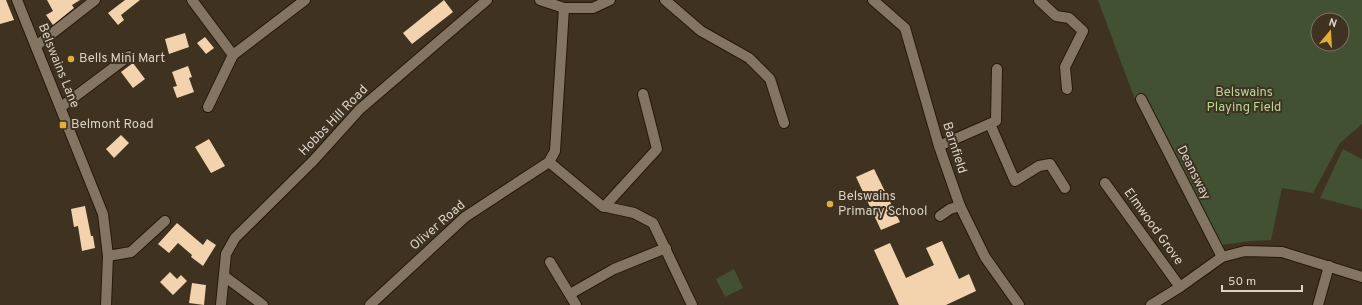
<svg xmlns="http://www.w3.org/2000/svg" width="1362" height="305" font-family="Overpass,sans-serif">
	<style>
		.green { fill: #415132; fill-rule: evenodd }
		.building { fill: #f3d3ad }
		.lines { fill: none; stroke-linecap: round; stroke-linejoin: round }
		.minor-casing { stroke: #251909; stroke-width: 12 }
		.minor { stroke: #847562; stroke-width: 10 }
		.poi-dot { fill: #e2af34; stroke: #3f3221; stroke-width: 1.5 }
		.labels { text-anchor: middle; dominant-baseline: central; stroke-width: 4; stroke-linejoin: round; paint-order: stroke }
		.poi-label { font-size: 13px; fill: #dbd3c9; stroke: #3f3221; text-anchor: start }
		.street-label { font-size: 13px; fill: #dbd3c9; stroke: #3f3221 }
		.park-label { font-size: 13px; fill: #b6d798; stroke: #3f3221 }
	</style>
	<rect width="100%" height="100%" fill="#3f3221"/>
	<g class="green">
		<path d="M1098 0H1362V124L1340 143 1313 193 1282 188 1271 240 1251 241 1221 245 1134 97ZM1318 20H1342V44H1318Z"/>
		<polygon points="1343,149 1362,159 1362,209 1320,198"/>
		<polygon points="734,269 743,288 725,297 716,279"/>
	</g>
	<g class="building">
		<polygon points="0,0 6,0 14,20 0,24"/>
		<polygon points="47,0 80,0 72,5 74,8 53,25 46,15 53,11"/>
		<polygon points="125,0 140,0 121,15 124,20 118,25 108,13"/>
		<polygon points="444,0 453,12 412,44 403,33"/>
		<polygon points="185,33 189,47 169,54 165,39"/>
		<polygon points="205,37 214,48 206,54 197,43"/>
		<polygon points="133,63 145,79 133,88 121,72"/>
		<polygon points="188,66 192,77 189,78 194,92 177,98 173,87 177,86 172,72"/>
		<polygon points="121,135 129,143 114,158 106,149"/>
		<polygon points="209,139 225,166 211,173 195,147"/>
		<polygon points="874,169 900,222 881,230 856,177"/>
		<polygon points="85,206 91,236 93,236 95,248 82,251 78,226 74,227 71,209"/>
		<polygon points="177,223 203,245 207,239 216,245 203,266 191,257 192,255 178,243 169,253 158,244"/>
		<polygon points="942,241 959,279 969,274 976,291 946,305 899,305 874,250 890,243 906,278 934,265 926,248"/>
		<polygon points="170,272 177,279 181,275 187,281 173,295 160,282"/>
		<polygon points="192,283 206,285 204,305 189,303"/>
	</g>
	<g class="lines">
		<g class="minor-casing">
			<g id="minor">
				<polyline points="17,0 103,214 108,256 106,305"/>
				<polyline points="192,0 233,55 305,0"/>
				<polyline points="540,0 564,8 593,8 610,0"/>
				<polyline points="665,0 701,31 749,58 770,79 784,123"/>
				<polyline points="873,0 905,28 939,146 960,206 985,257 1019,305"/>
				<polyline points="1039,0 1056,16 1069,18 1083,31 1065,67 1067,89"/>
				<polyline points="36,46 95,0"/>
				<polyline points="1141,99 1222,257"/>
				<polyline points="61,107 129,56"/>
				<polyline points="208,107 233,55"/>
				<polyline points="990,124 1015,181 1039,166 1050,164 1065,188"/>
				<polyline points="939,146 996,121 997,69"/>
				<polyline points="549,162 602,206 634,213 653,223 692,305"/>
				<polyline points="1105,183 1180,287"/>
				<polyline points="604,207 657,149 643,94"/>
				<polyline points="940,216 950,209 960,206"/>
				<polyline points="108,256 131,252 165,221"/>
				<polyline points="550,262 576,305"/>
				<polyline points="224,276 263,305"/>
				<polyline points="570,294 614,269 666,248"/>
				<polyline points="221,305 226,254 235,238 313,161 360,109 487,0"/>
				<polyline points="370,305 465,217 549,162 555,151 564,8"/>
				<polyline points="1151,305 1180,287 1222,257 1245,251 1282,252 1362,277"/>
				<polyline points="1318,305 1329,266"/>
			</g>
		</g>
		<use href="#minor" class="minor"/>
	</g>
	<g class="poi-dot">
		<circle cx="71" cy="59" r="4"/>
		<rect x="59" y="121" width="8" height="8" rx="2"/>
		<circle cx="830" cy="204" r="4"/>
	</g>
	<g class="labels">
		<g class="poi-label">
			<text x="79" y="59">Bells Mini Mart</text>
			<text x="71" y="125">Belmont Road</text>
			<text x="838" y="197">Belswains<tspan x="838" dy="15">Primary School</tspan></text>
		</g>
		<g class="street-label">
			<text transform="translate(58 66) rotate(68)">Belswains Lane</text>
			<text transform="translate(334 121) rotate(-46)">Hobbs Hill Road</text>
			<text transform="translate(954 148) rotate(72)">Barnfield</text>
			<text transform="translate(1193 173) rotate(63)">Deansway</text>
			<text transform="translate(438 226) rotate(-41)">Oliver Road</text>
			<text transform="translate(1153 227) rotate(54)">Elmwood Grove</text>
		</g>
		<g class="park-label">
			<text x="1244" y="93">Belswains<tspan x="1244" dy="15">Playing Field</tspan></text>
		</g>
	</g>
	<g transform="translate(1330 32) rotate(18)"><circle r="19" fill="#3f3221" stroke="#7d7264"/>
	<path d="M0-3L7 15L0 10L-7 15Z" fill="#e2af34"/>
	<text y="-6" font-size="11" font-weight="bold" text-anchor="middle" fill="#dbd3c9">N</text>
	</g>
	<path d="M1222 285v6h80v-6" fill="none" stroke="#dbd3c9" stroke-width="2"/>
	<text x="1228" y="285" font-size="12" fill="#dbd3c9" stroke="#3f3221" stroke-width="3" paint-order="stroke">50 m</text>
</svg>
